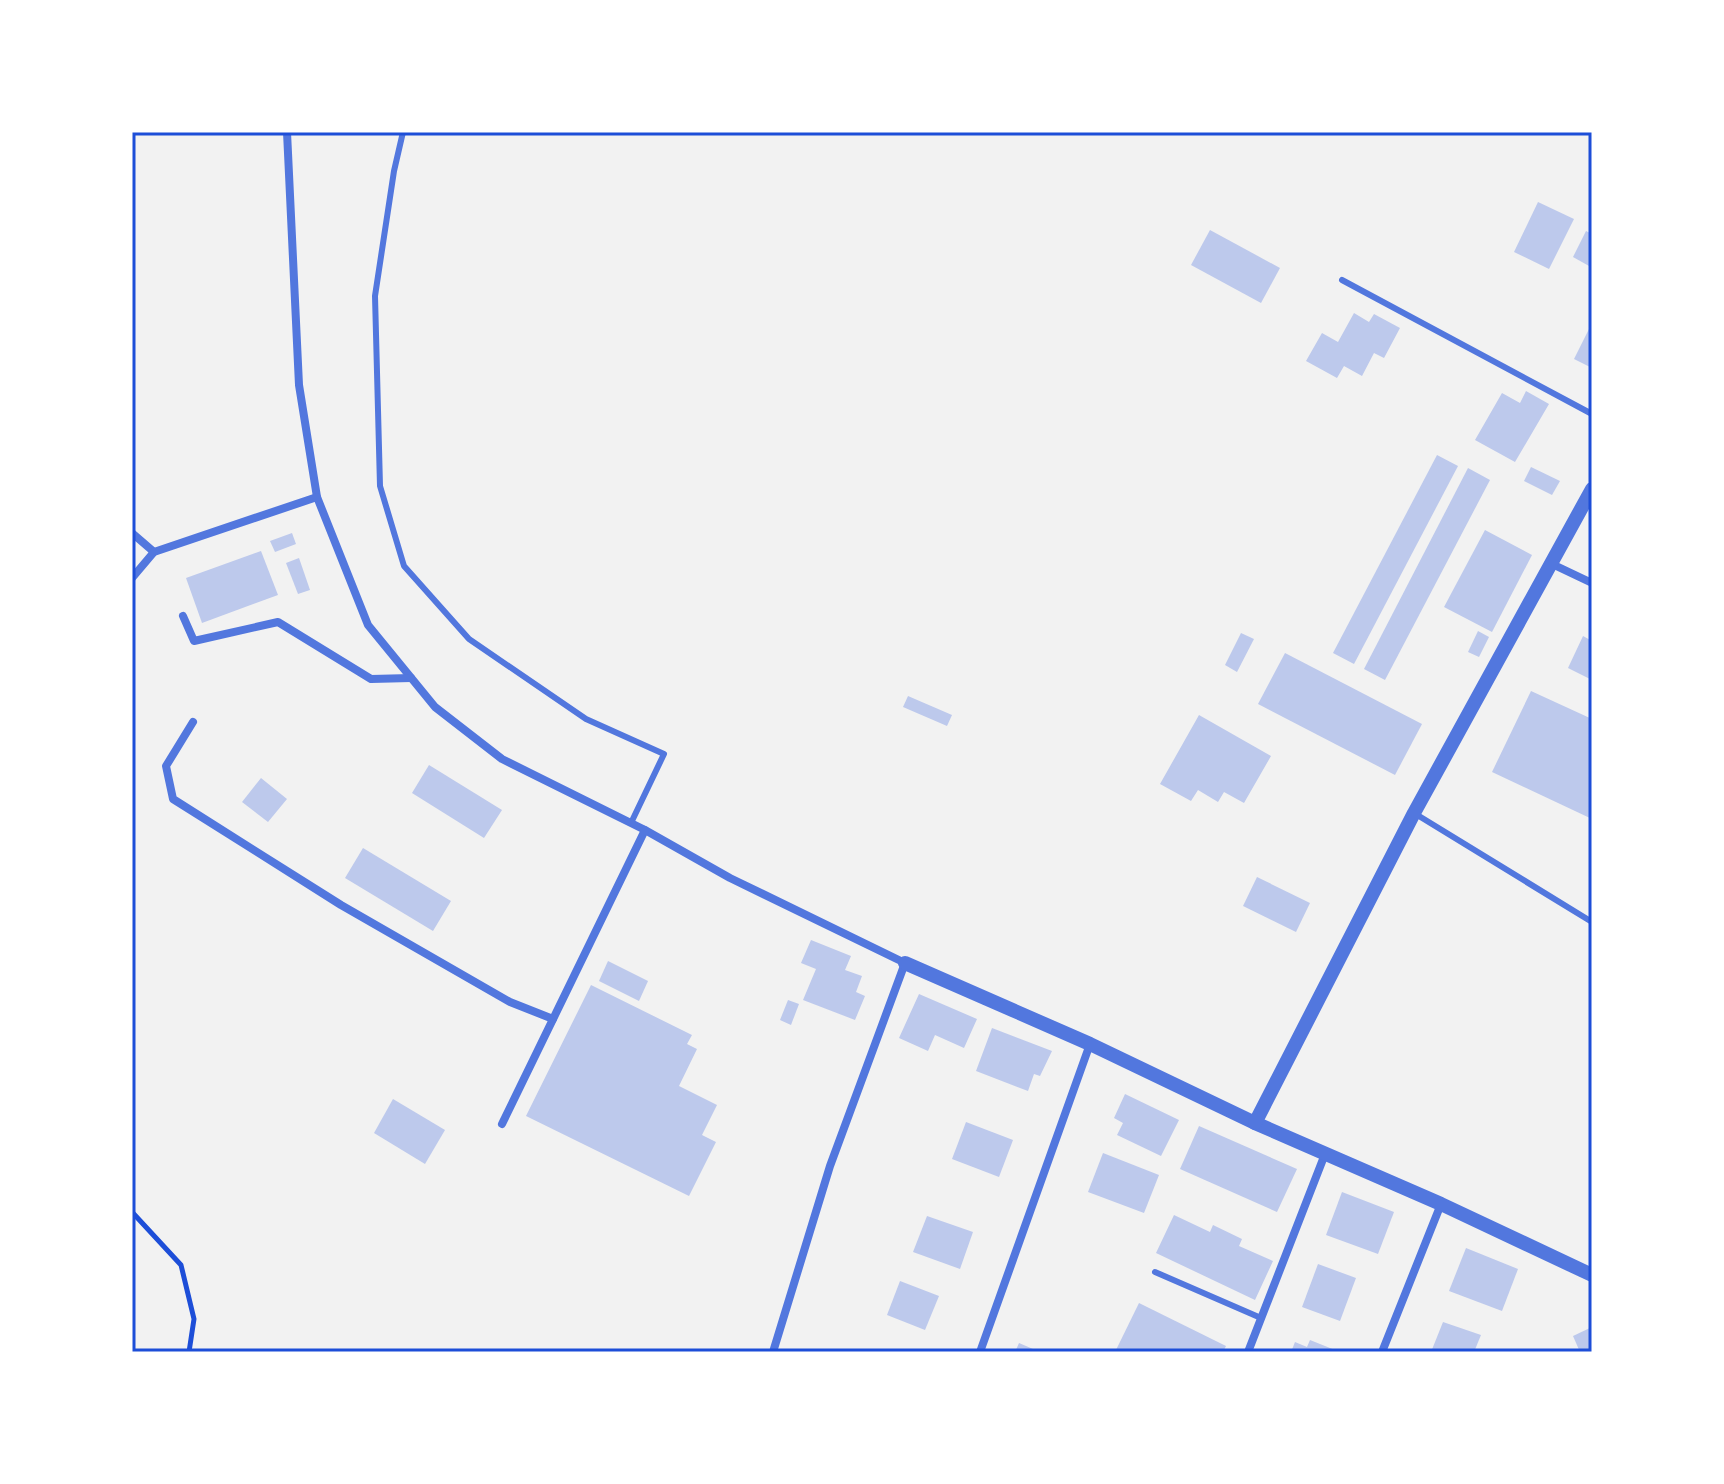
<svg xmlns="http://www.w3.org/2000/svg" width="1724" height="1484" font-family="Commissioner,sans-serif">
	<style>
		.building { fill: #bdc9ec }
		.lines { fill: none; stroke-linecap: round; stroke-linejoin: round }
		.path { stroke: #1d4ed8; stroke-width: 5 }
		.service { stroke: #5277de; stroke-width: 6 }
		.minor { stroke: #5277de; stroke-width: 8 }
		.tertiary { stroke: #5277de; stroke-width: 14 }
		.neatline { fill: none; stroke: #1d4ed8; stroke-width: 3 }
	</style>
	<rect width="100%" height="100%" fill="#f2f2f2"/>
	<g class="building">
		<polygon points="1538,202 1574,219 1549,269 1514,252"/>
		<polygon points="1210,230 1280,268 1261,303 1191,265"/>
		<polygon points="1586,231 1592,234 1592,261 1589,266 1573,257"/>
		<polygon points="1354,313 1369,322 1374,314 1400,328 1384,358 1374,353 1362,376 1344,366 1337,378 1306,361 1322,333 1338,342"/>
		<polygon points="1592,323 1592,368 1574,359"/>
		<polygon points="1526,391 1549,404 1515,462 1475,440 1502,393 1520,403"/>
		<polygon points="1437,455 1458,466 1354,664 1333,653"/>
		<polygon points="1531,467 1560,481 1552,495 1524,481"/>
		<polygon points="1468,468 1490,480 1385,680 1364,669"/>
		<polygon points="1485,530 1532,555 1492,632 1444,607"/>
		<polygon points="292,533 296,544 275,552 270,541"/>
		<polygon points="261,551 278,595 202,623 186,578"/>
		<polygon points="299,558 310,590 298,594 286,563"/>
		<polygon points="1478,631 1489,637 1479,657 1468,652"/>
		<polygon points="1241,633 1254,639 1237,672 1225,665"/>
		<polygon points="1583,636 1592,641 1592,680 1568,668"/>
		<polygon points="1285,653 1422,724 1395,775 1258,704"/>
		<polygon points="1531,691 1592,719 1592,819 1492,772"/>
		<polygon points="908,696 952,715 947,726 903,707"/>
		<polygon points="1199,715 1271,756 1244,803 1224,792 1218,802 1198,790 1191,801 1160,784"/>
		<polygon points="429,765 502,810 484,838 412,793"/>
		<polygon points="261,778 287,799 268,822 242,802"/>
		<polygon points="363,848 451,901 433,931 345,878"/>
		<polygon points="1257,877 1310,903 1296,932 1243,906"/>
		<polygon points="811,940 851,956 845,970 862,976 856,992 865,996 855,1020 803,1000 816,969 801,963"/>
		<polygon points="608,961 648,981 639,1001 599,981"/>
		<polygon points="591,985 692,1035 687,1044 697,1049 679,1086 717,1105 702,1135 716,1142 689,1196 526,1116"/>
		<polygon points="919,994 977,1019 964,1048 935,1035 928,1051 899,1038"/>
		<polygon points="788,1000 799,1004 791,1025 780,1020"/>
		<polygon points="992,1028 1052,1051 1040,1076 1034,1074 1028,1091 976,1071"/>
		<polygon points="1125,1094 1179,1120 1161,1156 1117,1135 1123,1123 1114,1118"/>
		<polygon points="393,1099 445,1130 425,1164 374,1133"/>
		<polygon points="966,1122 1013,1140 999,1177 952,1159"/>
		<polygon points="1199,1126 1297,1169 1277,1212 1180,1169"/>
		<polygon points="1103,1153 1159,1175 1144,1213 1088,1192"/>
		<polygon points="1342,1192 1394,1212 1378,1254 1326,1235"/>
		<polygon points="1174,1215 1210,1232 1213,1225 1242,1239 1239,1246 1273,1261 1255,1300 1156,1253"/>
		<polygon points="927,1216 973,1232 960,1269 913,1252"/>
		<polygon points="1466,1248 1518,1269 1502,1311 1449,1291"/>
		<polygon points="1318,1264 1356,1278 1340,1321 1302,1307"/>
		<polygon points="900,1281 939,1296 925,1330 887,1315"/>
		<polygon points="1139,1303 1226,1346 1223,1352 1115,1352"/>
		<polygon points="1443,1322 1481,1335 1474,1352 1431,1352"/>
		<polygon points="1592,1327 1592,1352 1580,1352 1573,1336"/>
		<polygon points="1310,1340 1340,1352 1291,1352 1295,1342 1307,1347"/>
		<polygon points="1019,1343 1040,1352 1015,1352"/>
	</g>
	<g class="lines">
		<polyline class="path" points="132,1212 181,1265 194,1319 189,1352"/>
		<g class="service">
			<polyline points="403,132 394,171 375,296 380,486 404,566 469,639 586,719 664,754 631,823"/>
			<polyline points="1342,280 1592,414"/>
			<polyline points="1414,813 1592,922"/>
			<polyline points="1155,1272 1261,1318"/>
		</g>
		<g class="minor">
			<polyline points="287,132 299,385 317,497 368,625 435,707 502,759 645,830 730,878 905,963 830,1166 773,1352"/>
			<polyline points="132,533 154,552"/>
			<polyline points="1552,564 1592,583"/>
			<polyline points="132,578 154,552 317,497"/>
			<polyline points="183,616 194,641 278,622 371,679 411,678"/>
			<polyline points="193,722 166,766 173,799 341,905 510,1002 553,1019"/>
			<polyline points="502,1124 645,830"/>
			<polyline points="980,1352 1090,1044"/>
			<polyline points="1248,1352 1325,1154"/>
			<polyline points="1382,1352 1441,1204"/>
		</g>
		<g class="tertiary">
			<polyline points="905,963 1090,1044 1255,1123 1441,1204 1592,1275"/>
			<polyline points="1255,1123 1414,813 1592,489"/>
		</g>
	</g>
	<rect width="1724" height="1484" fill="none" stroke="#ffffff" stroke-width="268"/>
	<rect x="134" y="134" width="1456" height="1216" class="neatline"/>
</svg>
